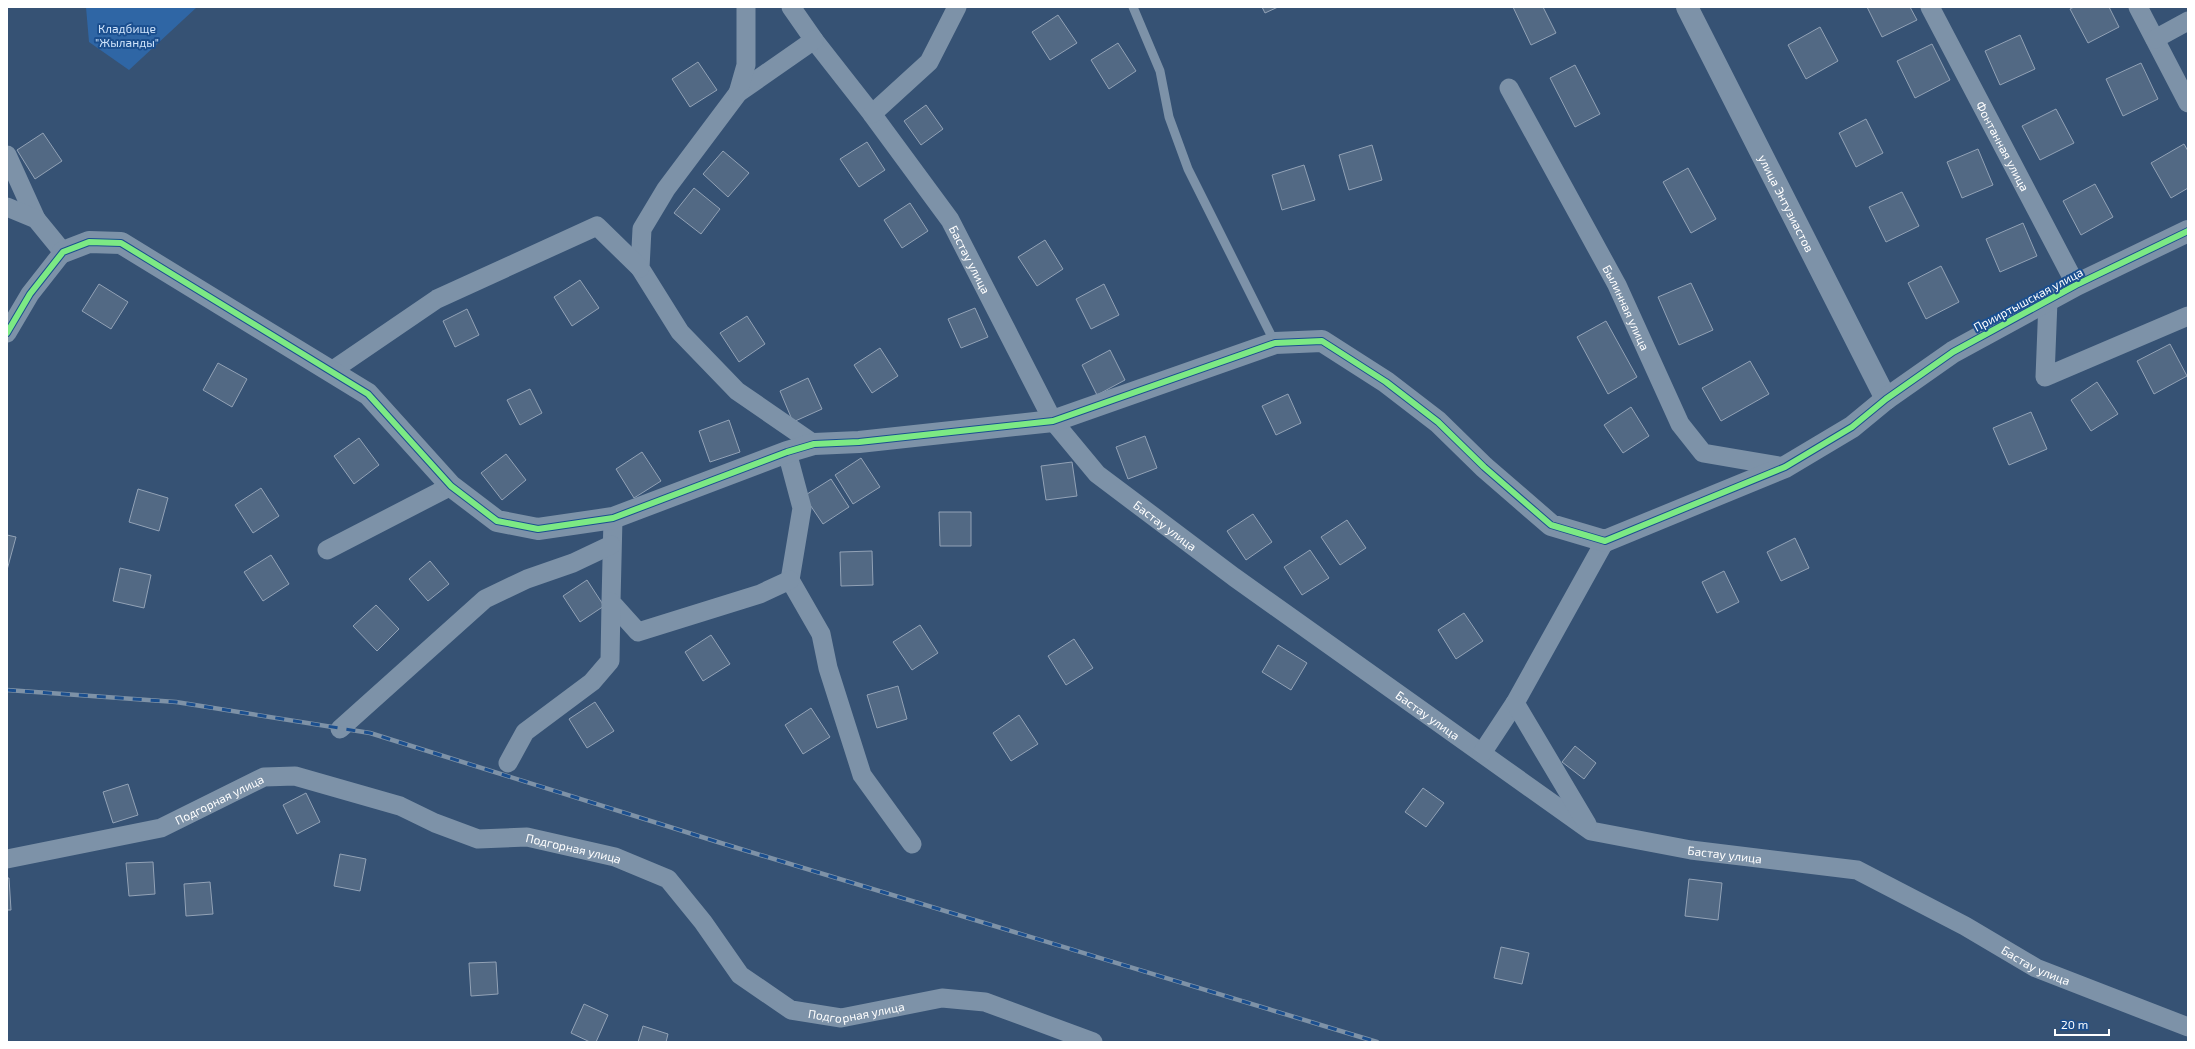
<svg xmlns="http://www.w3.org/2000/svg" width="2195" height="1049" font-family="'Exo 2',sans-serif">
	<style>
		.green { fill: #2f66a5 }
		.building { fill: #526984; stroke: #92a2b6 }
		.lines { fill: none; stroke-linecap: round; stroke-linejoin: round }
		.service { stroke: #7d92a8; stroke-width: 9 }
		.minor { stroke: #7d92a8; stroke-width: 19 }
		.tertiary { stroke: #7d92a8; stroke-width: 22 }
		.rail-casing { stroke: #7e92a7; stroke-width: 4.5 }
		.rail { stroke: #1b4f8f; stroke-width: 3; stroke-dasharray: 9; stroke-linecap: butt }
		.cycleway-casing { stroke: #1b4f8f; stroke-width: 8 }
		.cycleway { stroke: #7ce984; stroke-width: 6 }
		.labels { text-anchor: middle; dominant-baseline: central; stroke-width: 4; stroke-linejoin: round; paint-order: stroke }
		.park-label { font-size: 12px; fill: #cfe3fa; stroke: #1b4f8f }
		.street-label { font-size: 12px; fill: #fff; stroke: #1b4f8f }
	</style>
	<rect width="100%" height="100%" fill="#365274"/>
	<polygon class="green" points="86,7 197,7 129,70 89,42"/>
	<g class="building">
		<polygon points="1262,7 1278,7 1265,13"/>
		<polygon points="1513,7 1543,7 1556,33 1531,45"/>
		<polygon points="1867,7 1910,7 1917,20 1882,37"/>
		<polygon points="2074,7 2109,7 2119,27 2088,43 2070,9"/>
		<polygon points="1058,15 1077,43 1050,60 1032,32"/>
		<polygon points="1820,27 1838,61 1806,79 1788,45"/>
		<polygon points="2020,35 2035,69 2000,85 1985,51"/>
		<polygon points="1118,43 1136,71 1109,89 1091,60"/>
		<polygon points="1932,44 1950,80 1915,98 1897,61"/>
		<polygon points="698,62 717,90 690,107 672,79"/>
		<polygon points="2141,63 2158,99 2123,116 2106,79"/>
		<polygon points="1575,65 1600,114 1575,127 1550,78"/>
		<polygon points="926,105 943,129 921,145 904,121"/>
		<polygon points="2056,109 2074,143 2040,160 2022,126"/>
		<polygon points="1866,119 1883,153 1856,167 1839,133"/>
		<polygon points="43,133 62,161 35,179 17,150"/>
		<polygon points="867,142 885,170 859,187 840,159"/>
		<polygon points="2184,144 2188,151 2188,188 2171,198 2151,163"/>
		<polygon points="1372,145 1382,180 1349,190 1339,155"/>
		<polygon points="1978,149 1993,185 1962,198 1947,162"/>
		<polygon points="723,151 749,173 728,197 703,174"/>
		<polygon points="1304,165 1315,200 1282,210 1272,175"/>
		<polygon points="1688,168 1716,219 1691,233 1663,182"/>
		<polygon points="2095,184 2113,217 2081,235 2063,201"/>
		<polygon points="694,188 720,209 701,234 674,213"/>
		<polygon points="1902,192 1919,226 1886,242 1869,207"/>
		<polygon points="910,203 928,231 902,248 884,220"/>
		<polygon points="2023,223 2037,256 2000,272 1986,239"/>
		<polygon points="1045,240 1063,269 1037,286 1018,257"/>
		<polygon points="1941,266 1959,302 1926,319 1908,283"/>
		<polygon points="580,280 599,308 572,326 554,297"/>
		<polygon points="1691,283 1713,330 1679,345 1658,297"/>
		<polygon points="99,284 128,302 111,329 82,311"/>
		<polygon points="1104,284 1119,315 1091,329 1076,299"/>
		<polygon points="975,308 988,337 961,348 948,319"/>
		<polygon points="467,309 479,335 455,347 443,321"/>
		<polygon points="747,316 765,344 739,362 720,333"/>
		<polygon points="1606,321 1637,377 1608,394 1577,337"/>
		<polygon points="2170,344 2187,376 2154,394 2137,361"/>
		<polygon points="880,348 898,376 872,393 854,365"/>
		<polygon points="1110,350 1125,380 1097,395 1082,365"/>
		<polygon points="1750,361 1769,394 1721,421 1702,388"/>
		<polygon points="218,363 247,379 232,407 203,390"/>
		<polygon points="808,378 822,409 793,422 780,391"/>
		<polygon points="2097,382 2118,414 2091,431 2071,400"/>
		<polygon points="530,389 542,413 520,425 507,400"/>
		<polygon points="1288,394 1301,423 1276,435 1262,406"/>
		<polygon points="1631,407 1649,436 1623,453 1604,425"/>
		<polygon points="2031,412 2047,449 2009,465 1993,428"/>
		<polygon points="729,420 740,452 710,462 699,431"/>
		<polygon points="1145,436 1157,468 1128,479 1116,447"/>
		<polygon points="359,438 379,465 354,484 334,456"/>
		<polygon points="642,452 661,481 634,498 616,469"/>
		<polygon points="506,454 526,480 502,500 481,473"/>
		<polygon points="861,458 880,487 853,504 835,475"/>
		<polygon points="1072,462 1077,496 1046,500 1041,466"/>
		<polygon points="831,479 849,507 823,524 804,496"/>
		<polygon points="261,488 279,516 253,533 235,505"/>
		<polygon points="138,489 168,498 159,531 129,522"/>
		<polygon points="939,512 971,512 971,546 940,546"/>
		<polygon points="1253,514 1272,542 1246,560 1227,531"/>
		<polygon points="1347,520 1366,548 1340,565 1321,537"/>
		<polygon points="7,535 16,537 7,570"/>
		<polygon points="1795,538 1809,568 1781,581 1767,552"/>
		<polygon points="1310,550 1329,578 1302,595 1284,567"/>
		<polygon points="872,551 873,585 841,586 840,552"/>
		<polygon points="271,555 289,584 263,601 244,572"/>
		<polygon points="430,561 449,584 428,601 409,579"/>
		<polygon points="120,568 151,575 144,608 113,601"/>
		<polygon points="1724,571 1739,602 1717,613 1702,582"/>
		<polygon points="587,580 604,606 580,622 563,596"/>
		<polygon points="376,605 399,629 377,651 353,626"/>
		<polygon points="1464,613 1483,641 1456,659 1438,630"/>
		<polygon points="920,625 938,653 912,670 893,642"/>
		<polygon points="711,635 730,664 703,681 685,652"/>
		<polygon points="1074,639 1093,668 1066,685 1048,656"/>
		<polygon points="1278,645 1307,663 1291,690 1262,672"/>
		<polygon points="898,686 907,719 877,728 867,695"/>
		<polygon points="595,702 614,731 587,748 569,719"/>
		<polygon points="811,708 830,737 803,754 785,725"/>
		<polygon points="1019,715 1038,744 1011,761 993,733"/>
		<polygon points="1575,746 1596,763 1584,779 1562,762"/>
		<polygon points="128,784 138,815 113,823 103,792"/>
		<polygon points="1423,788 1444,803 1426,827 1405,812"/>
		<polygon points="306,793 320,822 297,834 283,805"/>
		<polygon points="340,854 366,859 360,891 334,886"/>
		<polygon points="153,862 155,894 129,896 126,863"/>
		<polygon points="7,878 9,878 11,910 7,910"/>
		<polygon points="1689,879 1722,883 1718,920 1685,916"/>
		<polygon points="210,882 213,914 186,916 184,884"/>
		<polygon points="1501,947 1529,953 1522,984 1494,978"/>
		<polygon points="496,962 498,994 471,996 469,963"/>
		<polygon points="584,1004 608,1015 596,1042 590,1042 571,1033"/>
		<polygon points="643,1026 668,1034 666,1042 638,1042"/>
	</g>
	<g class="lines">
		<polyline class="service" points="1133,7 1160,71 1169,117 1188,169 1275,343"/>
		<g class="minor">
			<path id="s1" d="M791 7 814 40 872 114 950 220 1053 421 1097 474 1234 577 1591 831 1691 850 1857 870 1965 926 2036 968 2188 1027"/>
			<path id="s2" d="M1930 7 2076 285"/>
			<polyline points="2138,7 2188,103"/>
			<polyline points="2155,39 2188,21"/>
			<polyline points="814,40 738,93 666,189 642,229 640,268 680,332 737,391 814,444"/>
			<path id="s3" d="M1509 88 1617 285 1680 424 1703 453 1785 467"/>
			<polyline points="738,93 746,65 746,7"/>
			<polyline points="872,114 929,62 957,7"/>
			<polyline points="7,155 36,219"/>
			<polyline points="7,207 36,219 63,252 30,294 7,333"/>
			<polyline points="2048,301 2045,377 2188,316"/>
			<polyline points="330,372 437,299 597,226 640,268"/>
			<polyline points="787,452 802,508 790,580 821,634 828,668 862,775 912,844"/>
			<polyline points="613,518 611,602 638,632 760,594 790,580"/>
			<polyline points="327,550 451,486"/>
			<polyline points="340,729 485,599 527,579 573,563 611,545"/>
			<polyline points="1482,753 1515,703"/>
			<polyline points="508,763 525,732 592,682 610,661 611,602"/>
			<polyline points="1587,824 1515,703 1605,541"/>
			<path id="s4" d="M7 859 161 828 264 777 295 776 400 806 435 823 478 839 527 837 615 857 668 879 703 922 740 975 791 1010 841 1018 942 998 985 1002 1093 1042"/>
		</g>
		<g class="tertiary">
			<path id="s5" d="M1687 7 1886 399"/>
			<polyline points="63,252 89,242 121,243 368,394 451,486 497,521 538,529 613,518 787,452 814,444 859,442 1053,421 1275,343 1322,341 1386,382 1438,422 1484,467 1551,525 1605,541 1785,467 1852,427 1886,399 1953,352 2076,285 2188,231"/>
		</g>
		<g class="rail-casing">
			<polyline id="rail" points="7,690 176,702 370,733 721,843 1377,1042"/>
		</g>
		<use href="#rail" class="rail"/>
		<g class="cycleway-casing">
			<polyline id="cycleway" points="7,333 30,294 63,252 89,242 121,243 368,394 451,486 497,521 538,529 613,518 787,452 814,444 859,442 1053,421 1275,343 1322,341 1386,382 1438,422 1484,467 1551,525 1605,541 1785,467 1852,427 1886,399 1953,352 2076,285 2188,231"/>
		</g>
		<use href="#cycleway" class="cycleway"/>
	</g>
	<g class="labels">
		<g class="park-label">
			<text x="127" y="28">Кладбище<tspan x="127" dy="14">"Жыланды"</tspan></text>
		</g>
		<g class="street-label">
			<text stroke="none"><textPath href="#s2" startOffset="157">Фонтанная улица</textPath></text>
			<text stroke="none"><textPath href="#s5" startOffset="220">улица Энтузиастов</textPath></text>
			<text stroke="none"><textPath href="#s1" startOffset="310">Бастау улица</textPath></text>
			<text transform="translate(2028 299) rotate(-28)">Прииртышская улица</text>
			<text stroke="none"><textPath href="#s3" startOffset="249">Былинная улица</textPath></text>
			<text stroke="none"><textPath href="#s1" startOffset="646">Бастау улица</textPath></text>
			<text stroke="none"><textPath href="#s1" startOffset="970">Бастау улица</textPath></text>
			<text stroke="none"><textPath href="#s4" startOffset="222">Подгорная улица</textPath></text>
			<text stroke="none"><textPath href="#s4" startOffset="594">Подгорная улица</textPath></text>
			<text stroke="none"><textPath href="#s1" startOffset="1306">Бастау улица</textPath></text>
			<text stroke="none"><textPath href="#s1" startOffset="1642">Бастау улица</textPath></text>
			<text stroke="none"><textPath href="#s4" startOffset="942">Подгорная улица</textPath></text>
		</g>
	</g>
	<rect width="2195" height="1049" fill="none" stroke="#ffffff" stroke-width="16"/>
	<path d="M2055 1029v6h54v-6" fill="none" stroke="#ffffff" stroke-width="2"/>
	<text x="2061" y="1029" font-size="12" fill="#ffffff" stroke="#1b4f8f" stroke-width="3" paint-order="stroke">20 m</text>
</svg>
